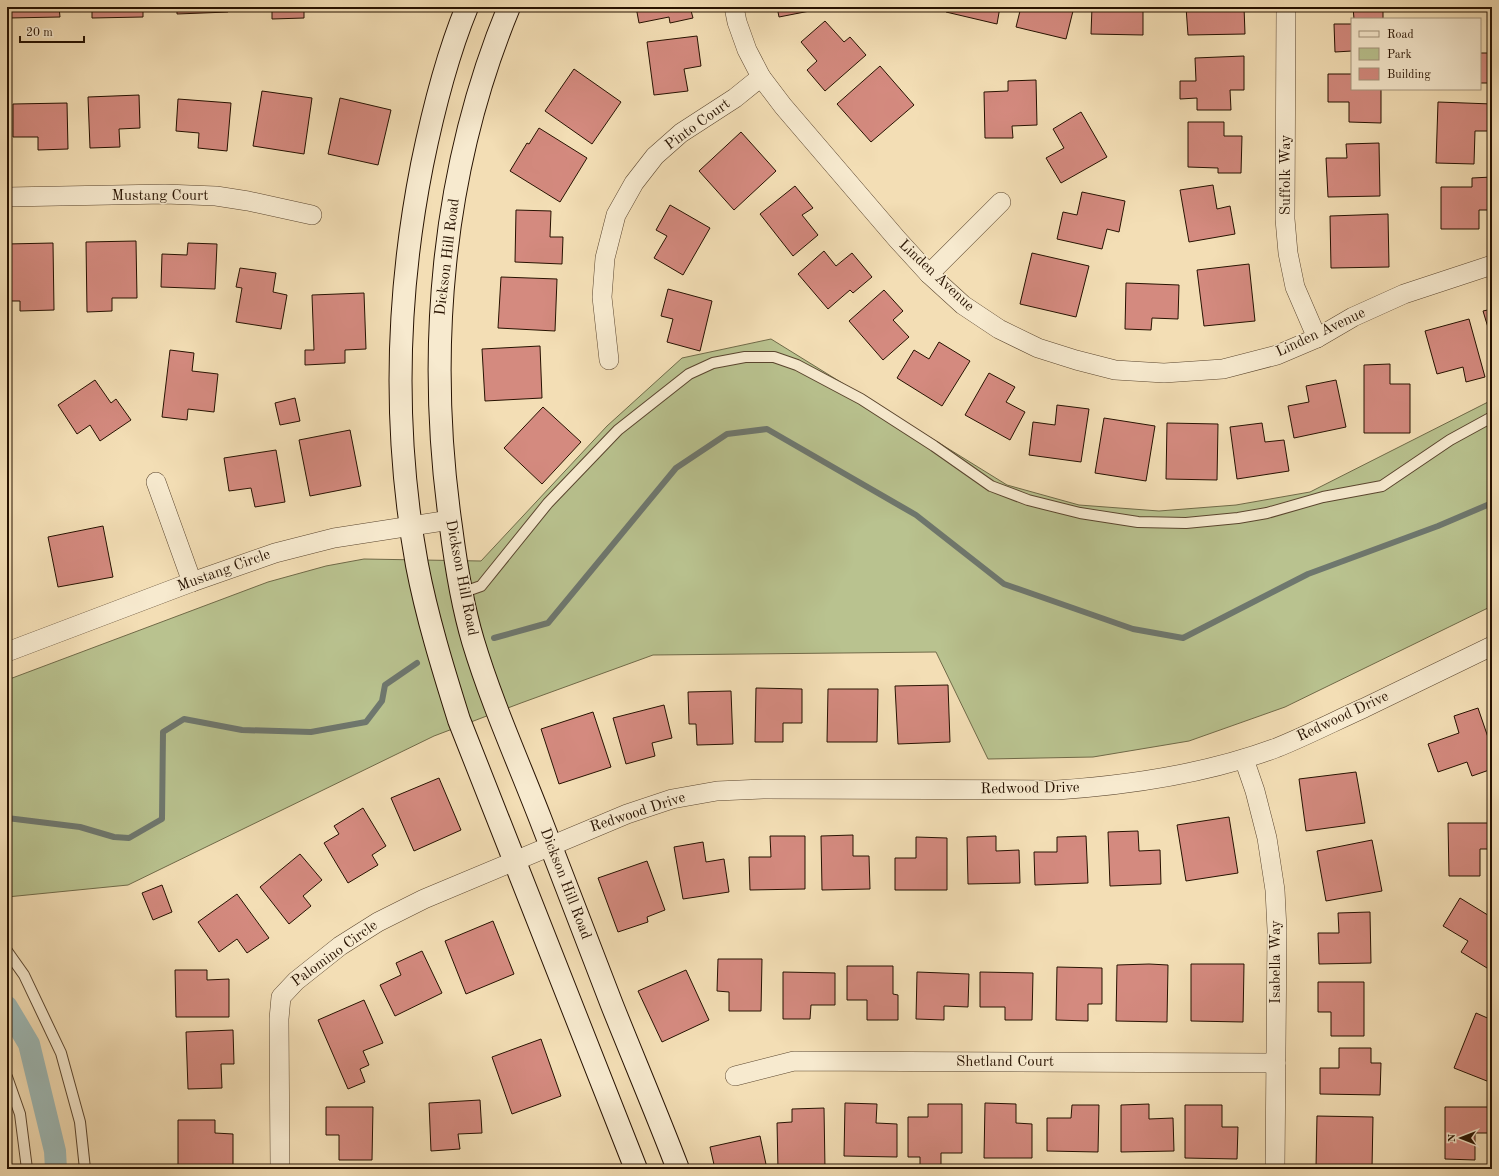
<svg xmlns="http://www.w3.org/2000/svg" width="1499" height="1176" font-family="'Old Standard TT',serif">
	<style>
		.green { fill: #b9c28f; stroke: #706a48 }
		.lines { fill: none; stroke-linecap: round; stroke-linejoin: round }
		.stream { stroke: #6e776e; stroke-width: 6 }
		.canal { stroke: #9ebab7; stroke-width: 22 }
		.building { fill: #d48a7f; stroke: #271201 }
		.lane-casing { stroke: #5a452e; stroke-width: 12 }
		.street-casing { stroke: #5a452e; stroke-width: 20 }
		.secondary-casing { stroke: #271201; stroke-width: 24 }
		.lane { stroke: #f7eacf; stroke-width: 10 }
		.street { stroke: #f7eacf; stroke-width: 19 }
		.secondary { stroke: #f7eacf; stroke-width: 22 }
		.labels { text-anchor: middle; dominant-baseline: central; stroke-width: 3; stroke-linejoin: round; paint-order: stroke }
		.street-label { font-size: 15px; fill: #271201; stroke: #f7eacf }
	</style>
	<rect width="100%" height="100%" fill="#f3deb5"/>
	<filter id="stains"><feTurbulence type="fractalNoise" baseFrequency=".005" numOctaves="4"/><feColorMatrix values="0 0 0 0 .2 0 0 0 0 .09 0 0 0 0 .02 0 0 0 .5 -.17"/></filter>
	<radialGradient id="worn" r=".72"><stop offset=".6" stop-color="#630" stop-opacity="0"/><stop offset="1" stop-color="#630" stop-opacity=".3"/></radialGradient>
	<polygon class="green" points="771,339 1007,485 1079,505 1159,511 1236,505 1310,492 1492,400 1492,606 1285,707 1189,741 1093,757 988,759 936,652 653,655 521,703 434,736 128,885 7,897 7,680 268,582 326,566 364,559 481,561 607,426 682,358"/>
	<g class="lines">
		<g class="stream">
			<polyline points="494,638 548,623 676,468 727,434 767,429 916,515 1004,584 1133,629 1183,638 1308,574 1438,526 1492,503"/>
			<polyline points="7,818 80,827 114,837 129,838 162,819 163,732 184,719 242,730 311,732 366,722 382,701 385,685 417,663"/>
		</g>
		<polyline class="canal" points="7,1007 29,1044 55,1151 56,1169"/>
	</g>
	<g class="building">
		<polygon points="8,7 59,7 60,17 9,18"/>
		<polygon points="92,7 143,7 143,17 92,18"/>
		<polygon points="177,7 227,7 228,12 177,14"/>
		<polygon points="272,7 304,7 304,18 272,19"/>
		<polygon points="636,7 690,7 693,18 670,23 669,17 639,23"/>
		<polygon points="777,7 824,7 825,8 779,17"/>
		<polygon points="947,7 1000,7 997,24 946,12"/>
		<polygon points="1021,7 1074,7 1066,39 1016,27"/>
		<polygon points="1092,7 1143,7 1143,35 1091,34"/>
		<polygon points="1186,7 1244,7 1245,34 1188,35"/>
		<polygon points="1353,7 1383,7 1383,19 1354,19"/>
		<rect x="1445" y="7" width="31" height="1"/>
		<polygon points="825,21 844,42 850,37 866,55 825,91 807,70 817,61 801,42"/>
		<polygon points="1334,24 1352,24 1352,51 1335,52"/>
		<polygon points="697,36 701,66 684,69 688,91 654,95 647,42"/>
		<rect x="1480" y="53" width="12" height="30"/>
		<polygon points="1244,56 1244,90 1230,90 1231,110 1197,110 1197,98 1180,99 1180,81 1196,81 1195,58"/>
		<polygon points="880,66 914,105 871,142 837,104"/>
		<polygon points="574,69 621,102 592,144 545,111"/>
		<polygon points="1328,74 1352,74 1352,89 1381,89 1381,123 1349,122 1349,102 1328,102"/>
		<polygon points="1036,80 1037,125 1012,126 1013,138 985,138 984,92 1008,91 1008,81"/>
		<polygon points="262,91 312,98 304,154 253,146"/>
		<polygon points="139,95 140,128 119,129 120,147 90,148 88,97"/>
		<polygon points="340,98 391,110 378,165 328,154"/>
		<polygon points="178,99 231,103 227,151 198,148 199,133 176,131"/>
		<polygon points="1438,102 1492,104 1492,131 1475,131 1474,164 1436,163"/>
		<polygon points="67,103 68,149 38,150 38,137 13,137 13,104"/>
		<polygon points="1081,112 1107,157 1061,183 1046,158 1064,148 1053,129"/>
		<polygon points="1188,122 1224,122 1224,136 1242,136 1241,173 1218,173 1218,168 1188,167"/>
		<polygon points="539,128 587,158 560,202 510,171 527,143 529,144"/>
		<polygon points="741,132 776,171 734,210 699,171"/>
		<polygon points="1379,143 1380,196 1328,197 1326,158 1347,158 1346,144"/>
		<polygon points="1492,177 1492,210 1479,210 1479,229 1441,229 1441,187 1472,187 1472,178"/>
		<polygon points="1213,185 1217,209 1230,206 1235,234 1189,242 1180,190"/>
		<polygon points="795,186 813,208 802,215 818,235 793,256 760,214"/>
		<polygon points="1082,192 1125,201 1119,232 1107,229 1102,249 1057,239 1063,212 1077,215"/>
		<polygon points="670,205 710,228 683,275 654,258 667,236 656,230"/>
		<polygon points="516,210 551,211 550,237 563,237 562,264 515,262"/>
		<polygon points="1388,214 1389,267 1331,268 1330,216"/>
		<polygon points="136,241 137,298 112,298 112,311 87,312 86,242"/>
		<polygon points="53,243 54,310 20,311 20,301 7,301 7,244"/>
		<polygon points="188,243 217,244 215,289 161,287 162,254 187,255"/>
		<polygon points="824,251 836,266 852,253 872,277 853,293 850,290 828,309 798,274"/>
		<polygon points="1032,253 1089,266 1076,317 1020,304"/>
		<polygon points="1249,264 1255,321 1204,326 1197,270"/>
		<polygon points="240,268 276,273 273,292 287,295 281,329 236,322 242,288 236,287"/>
		<polygon points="501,277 557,279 555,331 498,328"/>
		<polygon points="1126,283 1179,285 1178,319 1152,318 1151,330 1125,329"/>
		<polygon points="668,289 712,301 700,351 667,342 673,319 661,316"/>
		<polygon points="884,290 903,311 893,320 909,337 883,360 849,321"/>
		<polygon points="364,293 366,349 345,350 345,363 305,365 305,350 314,350 312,295"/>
		<polygon points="1492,309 1492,334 1490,334 1483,311"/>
		<polygon points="1469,319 1485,377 1466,382 1463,367 1437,374 1425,331"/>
		<polygon points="939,342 970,361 942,406 897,378 914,350 929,359"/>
		<polygon points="540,346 542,398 485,401 482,349"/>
		<polygon points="170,350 194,353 192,371 218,374 214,412 188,409 187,420 162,417"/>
		<polygon points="1390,364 1390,384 1410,384 1410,433 1364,433 1364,365"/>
		<polygon points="989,373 1015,387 1006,402 1025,412 1010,440 965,415"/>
		<polygon points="95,380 111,403 116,399 131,420 100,441 90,425 77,434 58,405"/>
		<polygon points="1336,380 1346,427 1294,438 1288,406 1309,402 1306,386"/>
		<polygon points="295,398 300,421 280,425 275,403"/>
		<polygon points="1057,405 1089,409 1081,462 1029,455 1033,422 1055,425"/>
		<polygon points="543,407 581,442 542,484 504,448"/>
		<polygon points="1104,418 1155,426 1146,481 1095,473"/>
		<polygon points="1167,423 1218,424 1217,480 1166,479"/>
		<polygon points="1262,423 1265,442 1284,440 1289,471 1237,479 1230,427"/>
		<polygon points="350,430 361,486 310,496 299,440"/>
		<polygon points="276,450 285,502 255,507 251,488 229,491 224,458"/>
		<polygon points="103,526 113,577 58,587 48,537"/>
		<polygon points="948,685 950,742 898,744 895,686"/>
		<polygon points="756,688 802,689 802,723 783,723 783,742 755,742"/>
		<polygon points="828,689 878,689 877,742 827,742"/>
		<polygon points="731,691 733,744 697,745 696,724 689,724 688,692"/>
		<polygon points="664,705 672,738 652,743 655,756 626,764 613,718"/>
		<polygon points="1478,708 1492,749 1492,769 1472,776 1467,762 1438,772 1428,744 1459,733 1454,716"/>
		<polygon points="593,712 611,767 559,784 541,729"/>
		<polygon points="1356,772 1365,823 1306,831 1299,779"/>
		<polygon points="439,778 461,830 414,851 391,798"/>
		<polygon points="363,808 386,846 372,855 378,865 348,883 324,843 339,834 334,826"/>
		<polygon points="1229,817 1238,873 1186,881 1177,825"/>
		<polygon points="1448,823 1492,823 1492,849 1480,849 1480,876 1449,876"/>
		<polygon points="1138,831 1139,851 1160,850 1161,884 1110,886 1108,832"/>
		<polygon points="853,835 853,856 869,856 870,889 822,890 821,836"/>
		<polygon points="770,836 805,836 805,889 750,890 749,857 771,857"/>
		<polygon points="996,836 996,851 1019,850 1020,883 968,884 967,837"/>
		<polygon points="1086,836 1088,883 1035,885 1034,852 1057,852 1057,837"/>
		<polygon points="916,837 947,838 947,890 895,890 895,858 916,858"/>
		<polygon points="1372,840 1382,891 1326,901 1317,851"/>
		<polygon points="703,842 706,862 724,859 729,892 683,899 674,847"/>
		<polygon points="300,854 322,880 303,896 311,906 289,924 260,887"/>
		<polygon points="647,861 665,910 647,917 648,922 618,932 598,878"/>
		<polygon points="162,885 172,912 153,920 142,893"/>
		<polygon points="237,894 269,938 247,953 237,939 219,952 198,922"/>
		<polygon points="1460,898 1491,917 1492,915 1492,959 1487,968 1461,952 1468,941 1443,926"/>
		<polygon points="1370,912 1371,963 1319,964 1318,933 1339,933 1338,913"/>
		<polygon points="493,921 514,974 466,994 445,941"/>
		<polygon points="422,951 442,993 395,1016 380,985 401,975 396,963"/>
		<polygon points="718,959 762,959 761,1011 729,1011 729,992 717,991"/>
		<polygon points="1149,964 1168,965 1167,1022 1116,1021 1117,965"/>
		<polygon points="1191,964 1244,964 1243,1022 1191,1021"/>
		<polygon points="847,966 893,966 893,994 898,995 898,1020 867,1020 867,1000 847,1000"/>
		<polygon points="1057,967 1102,968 1102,1004 1088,1004 1088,1021 1056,1020"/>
		<polygon points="175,970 207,970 207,980 229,979 229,1017 176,1017"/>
		<polygon points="686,970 709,1020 662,1042 638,991"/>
		<polygon points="783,972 835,973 835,1005 811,1005 810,1019 783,1019"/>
		<polygon points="917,972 969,974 968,1007 944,1006 944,1020 916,1019"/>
		<polygon points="980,972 1033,973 1032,1020 1005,1020 1005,1007 980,1007"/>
		<polygon points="1318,982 1364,982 1364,1036 1331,1036 1331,1012 1318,1012"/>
		<polygon points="364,1000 383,1043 363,1051 369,1065 360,1069 365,1082 348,1089 318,1020"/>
		<polygon points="1476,1013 1492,1020 1492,1083 1454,1068"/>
		<polygon points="233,1030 234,1064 221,1064 222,1088 188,1089 186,1032"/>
		<polygon points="541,1039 561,1096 512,1114 492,1057"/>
		<polygon points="1339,1048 1371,1048 1371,1063 1381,1063 1380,1095 1320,1094 1320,1068 1339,1068"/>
		<polygon points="480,1100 482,1133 458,1134 460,1149 431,1151 429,1103"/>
		<polygon points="845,1103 877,1104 876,1123 897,1124 897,1157 844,1156"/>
		<polygon points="985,1103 1016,1104 1016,1123 1032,1124 1032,1158 984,1158"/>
		<polygon points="928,1104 962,1104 962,1153 941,1153 941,1165 920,1165 920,1157 908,1157 908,1117 928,1117"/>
		<polygon points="1149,1104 1149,1119 1173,1118 1174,1151 1121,1152 1121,1105"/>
		<polygon points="1072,1105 1099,1105 1098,1152 1047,1151 1047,1118 1071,1118"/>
		<polygon points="1185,1105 1222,1105 1222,1127 1238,1127 1237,1159 1185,1158"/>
		<polygon points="326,1107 373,1107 372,1160 339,1160 339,1135 326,1135"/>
		<polygon points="1445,1107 1490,1107 1490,1133 1475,1133 1475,1160 1445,1159"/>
		<polygon points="824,1108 825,1169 778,1169 777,1123 792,1122 792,1109"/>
		<polygon points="1317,1116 1373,1117 1372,1168 1316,1167"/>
		<polygon points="178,1120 215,1120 215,1133 233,1134 233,1169 209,1169 209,1166 178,1166"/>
		<polygon points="760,1136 767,1169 715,1169 710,1147"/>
	</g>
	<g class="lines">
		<g class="lane-casing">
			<g id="lane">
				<polyline points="461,593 481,586 548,503 618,430 689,374 713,363 745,357 774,357 797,365 861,399 934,446 991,486 1028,500 1080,513 1138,522 1186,523 1238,518 1267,513 1323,497 1382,486 1450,440 1492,417"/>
				<polyline points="7,951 24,975 61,1053 80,1122 85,1169"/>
				<polyline points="7,1077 20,1114 27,1169"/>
			</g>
		</g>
		<g class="street-casing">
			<g id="street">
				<polyline points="734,7 737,22 747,50 761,77 783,106 897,239 929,274 963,305 999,329 1038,348 1076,360 1115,370 1164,373 1223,369 1277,355 1317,338 1353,317 1404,294 1492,265"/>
				<polyline points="1286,7 1285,219 1288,253 1295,287 1317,338"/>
				<polyline points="7,197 165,194 216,196 248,201 312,215"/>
				<polyline points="929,274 1001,202"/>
				<polyline points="609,360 602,297 605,258 616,215 634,183 655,156 681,133 735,98 761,77"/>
				<polyline points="156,482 192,582"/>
				<polyline points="7,652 192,582 275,553 334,538 450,520"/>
				<polyline points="1244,759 1255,791 1267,838 1275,890 1277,930 1275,1169"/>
				<polyline points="735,1076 794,1061 1276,1063"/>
				<path d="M280 1169 279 1019 281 997 296 981 340 946 378 922 424 899 627 814 672 799 717 791 763 789 1057 790C1131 785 1206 774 1276 748 1306 736 1335 721 1364 708 1407 687 1449 667 1492 646"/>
			</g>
		</g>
		<g class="secondary-casing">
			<g id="secondary">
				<path d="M467 7C446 58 433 111 422 165 396 297 393 432 417 565 427 617 443 669 459 720L636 1169"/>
				<path d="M509 7C441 171 426 353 451 527 456 566 462 604 473 641 491 701 517 759 540 818 564 880 588 943 612 1005 634 1060 657 1114 678 1169"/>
			</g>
		</g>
		<use href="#lane" class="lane"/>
		<use href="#street" class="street"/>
		<use href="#secondary" class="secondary"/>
	</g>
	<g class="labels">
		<g class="street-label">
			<text transform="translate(698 125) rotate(-36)">Pinto Court</text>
			<text transform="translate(1286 175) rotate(-90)">Suffolk Way</text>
			<text x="160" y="196">Mustang Court</text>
			<text transform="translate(448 257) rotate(-83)">Dickson Hill Road</text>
			<text transform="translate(936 276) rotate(43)">Linden Avenue</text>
			<text transform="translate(1321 333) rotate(-25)">Linden Avenue</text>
			<text transform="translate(224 571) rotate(-20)">Mustang Circle</text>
			<text transform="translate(461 578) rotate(79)">Dickson Hill Road</text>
			<text transform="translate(1343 717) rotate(-25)">Redwood Drive</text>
			<text transform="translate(1030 789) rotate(-1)">Redwood Drive</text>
			<text transform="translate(638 813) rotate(-18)">Redwood Drive</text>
			<text transform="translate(565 884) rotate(69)">Dickson Hill Road</text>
			<text transform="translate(335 954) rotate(-36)">Palomino Circle</text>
			<text transform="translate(1276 962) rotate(-90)">Isabella Way</text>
			<text x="1005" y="1062">Shetland Court</text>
		</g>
	</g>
	<rect width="1499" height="1176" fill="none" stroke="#f3deb5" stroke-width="24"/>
	<rect x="8" y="8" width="1483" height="1160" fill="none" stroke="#271201" stroke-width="2"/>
	<rect x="12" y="12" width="1475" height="1152" fill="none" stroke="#271201"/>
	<rect x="1351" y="18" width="130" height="72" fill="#f7eacf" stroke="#a4947d"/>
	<rect x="1359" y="31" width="20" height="6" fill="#f7eacf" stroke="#a4947d"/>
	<text x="1387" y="38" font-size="12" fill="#271201">Road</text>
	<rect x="1359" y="48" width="20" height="12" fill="#b9c28f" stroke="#a4947d"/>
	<text x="1387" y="58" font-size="12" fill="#271201">Park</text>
	<rect x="1359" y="68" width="20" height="12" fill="#d48a7f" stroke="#a4947d"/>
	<text x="1387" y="78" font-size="12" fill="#271201">Building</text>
	<g transform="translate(1461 1138) rotate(270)" stroke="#f7eacf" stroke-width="3" paint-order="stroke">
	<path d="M0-3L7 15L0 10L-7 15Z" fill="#271201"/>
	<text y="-6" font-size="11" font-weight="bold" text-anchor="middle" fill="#271201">N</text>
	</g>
	<path d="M20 36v6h64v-6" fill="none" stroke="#271201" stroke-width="2"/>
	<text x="26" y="36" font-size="12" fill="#271201" stroke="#f7eacf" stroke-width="3" paint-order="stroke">20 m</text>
	<rect width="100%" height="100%" filter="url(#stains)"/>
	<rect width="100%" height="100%" fill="url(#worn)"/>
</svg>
